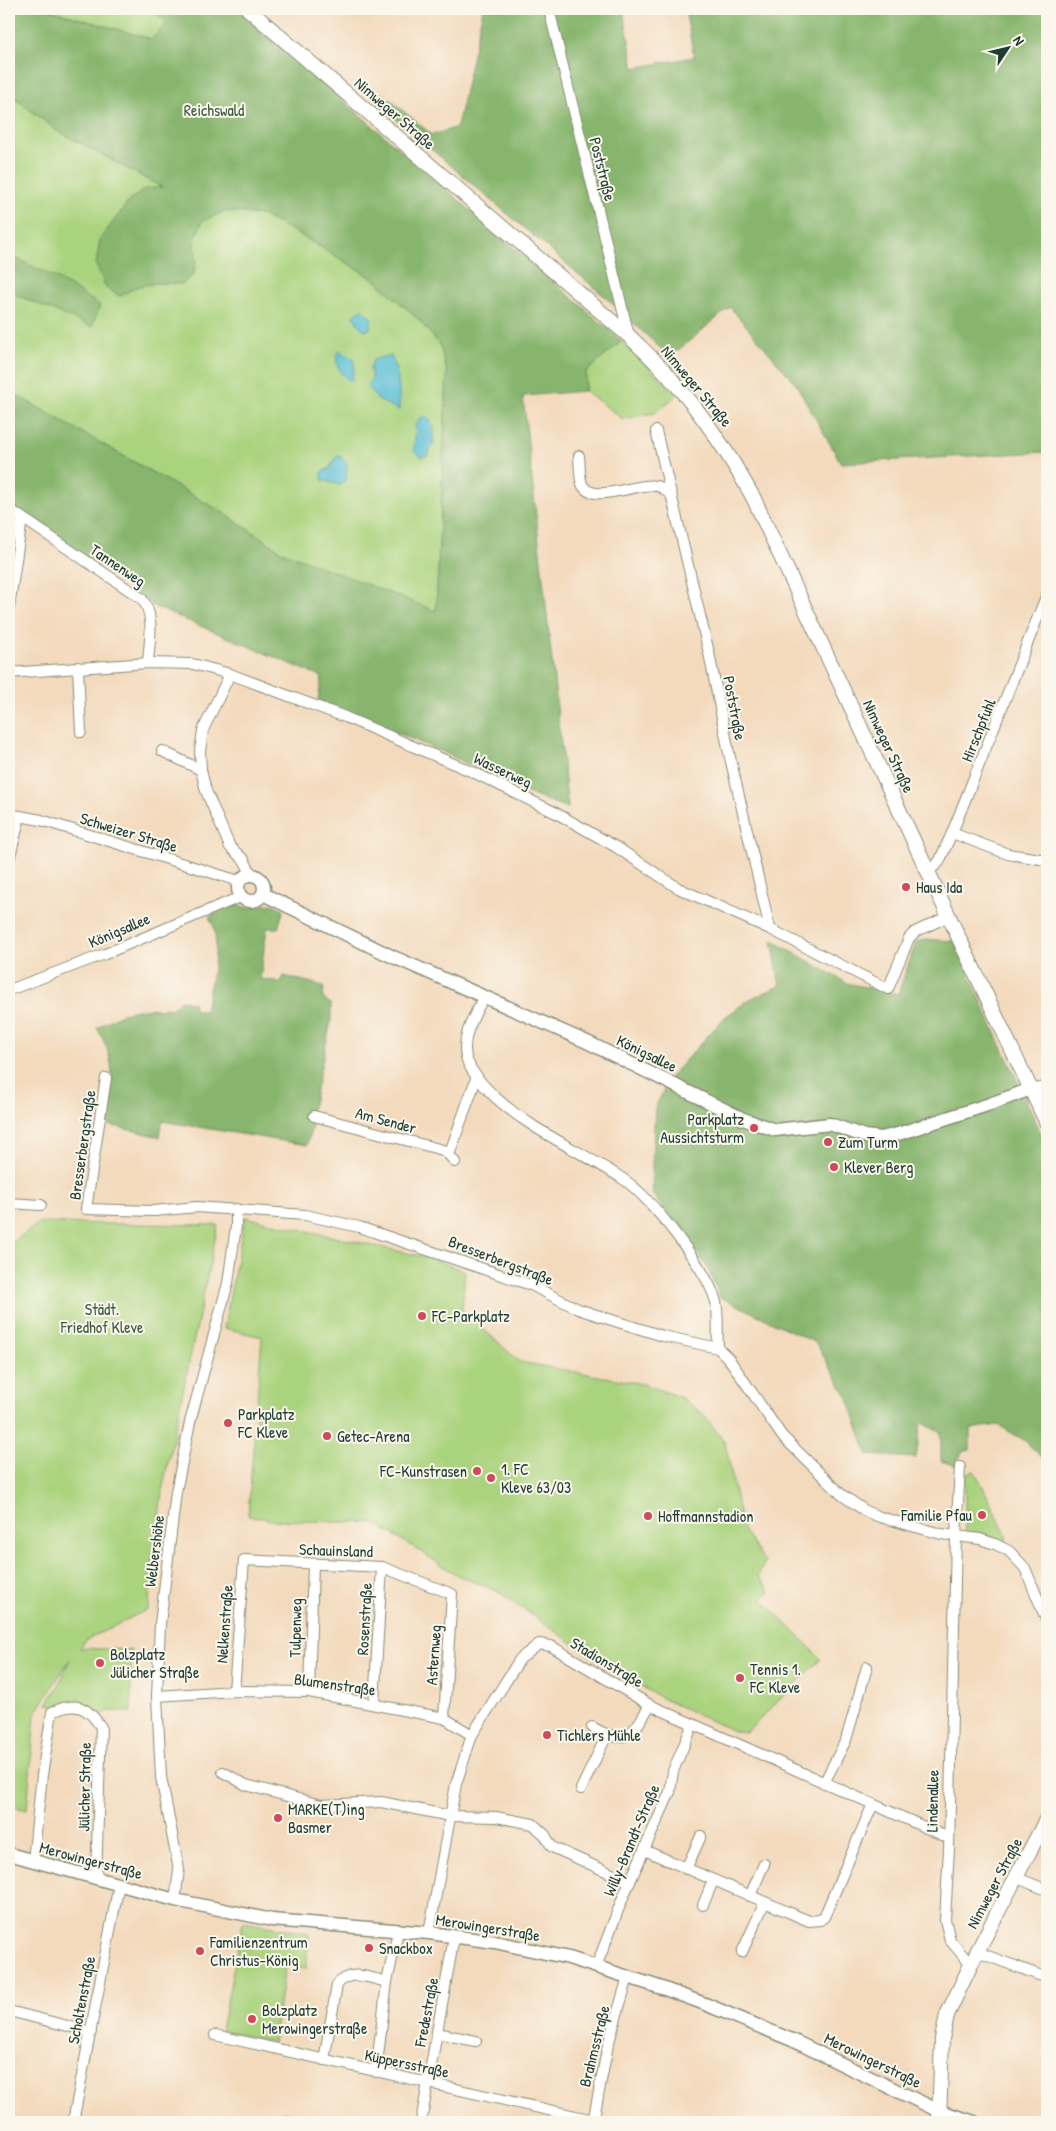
<svg xmlns="http://www.w3.org/2000/svg" width="1056" height="2131" font-family="'Patrick Hand',sans-serif">
	<style>
		.green { fill: #aad37e; stroke: #648859; fill-rule: evenodd }
		.forest { fill: #87b56d; stroke: #537950 }
		.water { fill: #57bdd5; stroke: #3b7d84 }
		.lines { fill: none; stroke-linecap: round; stroke-linejoin: round }
		.minor-casing { stroke: #898c78; stroke-width: 12 }
		.tertiary-casing { stroke: #898c78; stroke-width: 15 }
		.secondary-casing { stroke: #898c78; stroke-width: 16 }
		.minor { stroke: #fff; stroke-width: 10 }
		.tertiary { stroke: #fff; stroke-width: 12 }
		.secondary { stroke: #fff; stroke-width: 14 }
		.poi-dot { fill: #d1495b; stroke: #fbf7ec; stroke-width: 2 }
		.labels { text-anchor: middle; dominant-baseline: central; stroke-width: 4; stroke-linejoin: round; paint-order: stroke }
		.park-label { font-size: 16px; fill: #3b5b43; stroke: #fbf7ec }
		.street-label { font-size: 16px; fill: #1f3d34; stroke: #fbf7ec }
		.poi-label { font-size: 16px; fill: #1f3d34; stroke: #fbf7ec; text-anchor: start }
	</style>
	<rect width="100%" height="100%" fill="#fbf7ec"/>
	<filter id="ink" filterUnits="userSpaceOnUse"><feTurbulence type="fractalNoise" baseFrequency=".02" numOctaves="2"/><feDisplacementMap in="SourceGraphic" scale="10" xChannelSelector="R" yChannelSelector="G"/><feConvolveMatrix kernelMatrix="1 2 1 2 8 2 1 2 1" color-interpolation-filters="sRGB"/></filter>
	<filter id="wash" filterUnits="userSpaceOnUse"><feTurbulence type="fractalNoise" baseFrequency=".0096" numOctaves="4" result="noise"/><feDisplacementMap in="SourceGraphic" scale="20" xChannelSelector="R" yChannelSelector="G"/><feGaussianBlur stdDeviation="1.12" result="paint"/><feColorMatrix in="noise" values="0 0 0 0 0 0 0 0 0 0 0 0 0 0 0 0 0 1.4 0 .05"/><feComposite in="paint" operator="in"/></filter>
	<g filter="url(#wash)">
		<rect width="100%" height="100%" fill="#f3dabd"/>
		<g class="green">
			<polygon points="46,9 152,9 168,23 151,39"/>
			<path d="M9 93 56 130 163 188 145 189 130 200 100 239 106 288 120 296 138 286 156 283 182 284 194 274 196 258 194 242 202 221 225 211 261 215 297 233 374 279 419 320 440 345 447 372 436 612 281 551 222 512 9 391ZM361 309 370 329 365 330 358 324 354 317ZM370 368 399 410C384 403 373 383 370 368ZM416 424 434 426 433 446 416 442ZM340 456 346 480 322 472 330 468 336 457Z"/>
			<polygon points="622,341 677,395 655,413 623,419 585,391 586,372"/>
			<polygon points="245,1217 429,1258 465,1271 462,1310 520,1362 643,1384 680,1397 703,1414 725,1442 742,1528 765,1562 758,1576 770,1591 762,1599 821,1659 747,1732 734,1731 659,1697 587,1653 497,1591 459,1576 375,1523 271,1520 248,1515 262,1337 224,1328"/>
			<path d="M39 1223 218 1225 162 1491 148 1609 86 1640 80 1648 131 1650V1712L108 1711 102 1715 100 1713C85 1715 63 1706 47 1704L58 1687 70 1659 35 1714 27 1810 9 1805V1245Z"/>
			<polygon points="974,1471 980,1481 1006,1535 1006,1544 984,1534 965,1532 965,1480 967,1473"/>
			<polygon points="243,1922 309,1933 306,1969 285,1967 273,2042 221,2030"/>
		</g>
		<g class="forest">
			<polygon points="9,9 46,9 151,39 167,23 152,9 237,9 622,341 586,372 585,391 523,396 568,808 534,796 443,752 318,700 322,677 155,607 107,571 9,505 9,391 222,512 281,551 436,611 447,372 440,345 419,320 374,279 297,233 261,215 225,211 202,221 194,242 196,258 194,274 182,284 156,283 138,286 120,296 106,288 96,265 100,239 130,200 145,189 162,187 56,130 9,93 9,21 11,19 9,17"/>
			<polygon points="483,9 623,9 634,68 694,57 685,9 1047,9 1047,460 1044,452 841,463 796,384 730,307 670,357 602,294 378,104 382,93 432,135 457,127"/>
			<polygon points="9,255 57,278 100,305 92,327 9,292"/>
			<path d="M236 903 246 908 272 904 284 909 278 928H267L260 979 281 982 284 976 324 986 323 999 331 1004V1021L311 1113 313 1122 307 1145 162 1121 160 1137 105 1124C112 1084 119 1066 97 1028 124 1010 140 1007 171 1009L181 1000 193 1002 195 1011H205C209 987 224 937 209 917Z"/>
			<polygon points="925,939 954,941 1047,1146 1047,1462 1024,1440 998,1425 970,1429 970,1450 962,1452 956,1466 941,1461 941,1433 921,1422 916,1458 868,1455 848,1398 816,1343 720,1297 706,1265 653,1195 652,1166 655,1108 670,1077 725,1017 750,999 780,986 772,940 847,983 898,994 916,942"/>
		</g>
		<g class="water">
			<polygon points="361,309 372,318 370,329 365,330 358,324 354,316"/>
			<path d="M338 351 354 359V370L351 382C340 373 334 365 338 351Z"/>
			<path d="M391 356C399 374 400 391 399 410L378 400 367 386 372 378 370 368 373 360 382 357Z"/>
			<path d="M421 417H428C436 429 435 441 428 455L422 457 414 451 416 424Z"/>
			<polygon points="340,456 347,464 346,480 340,485 322,480 322,472 330,468 336,457"/>
		</g>
	</g>
	<g filter="url(#ink)">
		<g class="lines">
			<g class="minor-casing">
				<g id="minor">
					<polyline points="549,9 629,336"/>
					<polyline points="656,431 709,653 729,753 770,929"/>
					<path d="M579 456C580 464 579 476 582 484 592 507 641 479 660 487 663 488 667 492 670 494"/>
					<path d="M9 509 141 598C156 614 149 643 148 663"/>
					<polyline points="9,608 22,519"/>
					<polyline points="78,667 81,732"/>
					<polyline points="9,673 148,663 193,664 230,674 345,717 475,773 556,813 616,847 678,888 770,929 888,989 909,938 915,932 949,916"/>
					<polyline points="230,674 203,730 200,751 201,770 206,791 230,847 244,860 252,875"/>
					<polyline points="162,751 201,770"/>
					<polyline points="9,814 41,820 239,881"/>
					<polyline points="952,833 1008,854 1047,860"/>
					<polyline points="9,860 20,816"/>
					<polyline points="928,872 939,862 952,833 1047,594"/>
					<polyline points="9,990 105,954 240,897"/>
					<path d="M484 996C475 1015 461 1036 466 1057 470 1072 485 1087 495 1097 532 1131 581 1151 623 1179 650 1196 708 1271 716 1302 719 1316 717 1333 718 1348"/>
					<polyline points="106,1078 86,1209 154,1211 197,1207 305,1215 359,1227 531,1285 578,1309 618,1322 663,1336 718,1348 729,1359 782,1436 842,1495 867,1512 880,1517 941,1534 980,1539 995,1544 1009,1551 1025,1568 1047,1621"/>
					<polyline points="1031,1089 1040,1088 1047,1086"/>
					<polyline points="314,1116 443,1150 449,1155"/>
					<polyline points="455,1162 449,1155 477,1076"/>
					<polyline points="9,1203 41,1205"/>
					<polyline points="960,1467 956,1537 949,1849 945,1920 950,1940 971,1965"/>
					<polyline points="234,1691 244,1560 382,1567 452,1594 444,1718"/>
					<polyline points="309,1692 313,1564"/>
					<polyline points="157,1696 234,1691 309,1692 444,1718 472,1735"/>
					<polyline points="374,1704 382,1567"/>
					<path d="M592 1727C627 1747 632 1735 650 1705"/>
					<polyline points="223,1772 246,1785 321,1805 381,1802 450,1816 496,1817 533,1824 545,1835 552,1847 630,1882"/>
					<polyline points="824,1783 846,1740 867,1667"/>
					<polyline points="581,1789 607,1735"/>
					<polyline points="644,1850 809,1921 820,1920 824,1917 873,1804"/>
					<path d="M33 1861 42 1775 52 1712C76 1701 87 1706 101 1727L96 1878"/>
					<polyline points="686,1869 701,1836"/>
					<polyline points="1017,1878 1047,1890"/>
					<polyline points="750,1896 764,1864"/>
					<polyline points="175,1900 179,1870 161,1777 157,1696 160,1624 176,1492 190,1422 228,1283 236,1226 236,1209"/>
					<polyline points="703,1905 713,1881"/>
					<polyline points="429,1933 456,1784 472,1735 520,1659 539,1644 551,1646 650,1705 949,1838"/>
					<polyline points="742,1952 765,1902"/>
					<polyline points="977,1952 1047,1978"/>
					<polyline points="596,1967 624,1895 670,1792 673,1771 693,1724"/>
					<polyline points="9,2011 91,2032"/>
					<polyline points="437,2033 476,2041"/>
					<polyline points="215,2035 602,2122"/>
					<path d="M324 2060 337 1985C349 1968 370 1978 387 1982"/>
					<polyline points="376,2072 387,1982 398,1931"/>
					<polyline points="73,2122 119,1884"/>
					<polyline points="287,2122 289,2122"/>
					<polyline points="421,2122 454,1937"/>
					<polyline points="593,2122 608,2045 628,1977"/>
				</g>
			</g>
			<g class="tertiary-casing">
				<g id="tertiary">
					<circle cx="251" cy="888" r="13"/>
					<polyline points="263,894 389,955 587,1042 743,1119 775,1130 830,1124 864,1136 881,1138 898,1134 990,1104 1031,1089"/>
					<polyline points="9,1854 175,1900 272,1920 429,1933 495,1942 569,1958 662,1988 705,2004 792,2040 939,2111 974,2122"/>
				</g>
			</g>
			<g class="secondary-casing">
				<g id="secondary">
					<path d="M248 9 629 336C643 350 659 364 672 380 704 415 730 456 753 497L965 951 1047 1123"/>
					<polyline points="939,2122 942,2039 947,2015 977,1952 1047,1818"/>
				</g>
			</g>
			<use href="#minor" class="minor"/>
			<use href="#tertiary" class="tertiary"/>
			<use href="#secondary" class="secondary"/>
		</g>
	</g>
	<g class="poi-dot">
		<circle cx="906" cy="887" r="5"/>
		<circle cx="754" cy="1128" r="5"/>
		<circle cx="828" cy="1142" r="5"/>
		<circle cx="834" cy="1167" r="5"/>
		<circle cx="422" cy="1316" r="5"/>
		<circle cx="228" cy="1423" r="5"/>
		<circle cx="327" cy="1436" r="5"/>
		<circle cx="477" cy="1471" r="5"/>
		<circle cx="491" cy="1478" r="5"/>
		<circle cx="982" cy="1515" r="5"/>
		<circle cx="648" cy="1516" r="5"/>
		<circle cx="100" cy="1663" r="5"/>
		<circle cx="740" cy="1678" r="5"/>
		<circle cx="547" cy="1735" r="5"/>
		<circle cx="278" cy="1818" r="5"/>
		<circle cx="369" cy="1948" r="5"/>
		<circle cx="200" cy="1951" r="5"/>
		<circle cx="252" cy="2019" r="5"/>
	</g>
	<g class="labels">
		<g class="park-label">
			<text x="214" y="110">Reichswald</text>
			<text x="102" y="1309">Städt.<tspan x="102" dy="18">Friedhof Kleve</tspan></text>
		</g>
		<g class="street-label">
			<text transform="translate(395 113) rotate(41)">Nimweger Straße</text>
			<text transform="translate(603 169) rotate(76)">Poststraße</text>
			<text transform="translate(697 386) rotate(50)">Nimweger Straße</text>
			<text transform="translate(118 565) rotate(34)">Tannenweg</text>
			<text transform="translate(735 708) rotate(79)">Poststraße</text>
			<text transform="translate(978 730) rotate(-68)">Hirschpfuhl</text>
			<text transform="translate(889 746) rotate(65)">Nimweger Straße</text>
			<text transform="translate(503 770) rotate(25)">Wasserweg</text>
			<text transform="translate(129 832) rotate(17)">Schweizer Straße</text>
			<text transform="translate(119 930) rotate(-23)">Königsallee</text>
			<text transform="translate(647 1053) rotate(26)">Königsallee</text>
			<text transform="translate(386 1120) rotate(15)">Am Sender</text>
			<text transform="translate(82 1145) rotate(-82)">Bresserbergstraße</text>
			<text transform="translate(501 1260) rotate(21)">Bresserbergstraße</text>
			<text transform="translate(336 1550) rotate(2)">Schauinsland</text>
			<text transform="translate(154 1551) rotate(-83)">Welbershöhe</text>
			<text transform="translate(364 1619) rotate(-87)">Rosenstraße</text>
			<text transform="translate(224 1624) rotate(-86)">Nelkenstraße</text>
			<text transform="translate(295 1628) rotate(-89)">Tulpenweg</text>
			<text transform="translate(433 1655) rotate(-86)">Asternweg</text>
			<text transform="translate(607 1662) rotate(31)">Stadionstraße</text>
			<text transform="translate(335 1684) rotate(8)">Blumenstraße</text>
			<text transform="translate(84 1787) rotate(-89)">Jülicher Straße</text>
			<text transform="translate(932 1801) rotate(-89)">Lindenallee</text>
			<text transform="translate(631 1840) rotate(-67)">Willy-Brandt-Straße</text>
			<text transform="translate(91 1860) rotate(15)">Merowingerstraße</text>
			<text transform="translate(994 1883) rotate(-62)">Nimweger Straße</text>
			<text transform="translate(488 1927) rotate(9)">Merowingerstraße</text>
			<text transform="translate(81 2000) rotate(-79)">Scholtenstraße</text>
			<text transform="translate(426 2012) rotate(-79)">Fredestraße</text>
			<text transform="translate(594 2046) rotate(-76)">Brahmsstraße</text>
			<text transform="translate(873 2060) rotate(26)">Merowingerstraße</text>
			<text transform="translate(407 2063) rotate(12)">Küppersstraße</text>
		</g>
		<g class="poi-label">
			<text x="916" y="887">Haus Ida</text>
			<text x="744" y="1119" text-anchor="end">Parkplatz<tspan x="744" dy="18">Aussichtsturm</tspan></text>
			<text x="838" y="1142">Zum Turm</text>
			<text x="844" y="1167">Klever Berg</text>
			<text x="432" y="1316">FC-Parkplatz</text>
			<text x="238" y="1414">Parkplatz<tspan x="238" dy="18">FC Kleve</tspan></text>
			<text x="337" y="1436">Getec-Arena</text>
			<text x="501" y="1469">1. FC<tspan x="501" dy="18">Kleve 63/03</tspan></text>
			<text x="467" y="1471" text-anchor="end">FC-Kunstrasen</text>
			<text x="972" y="1515" text-anchor="end">Familie Pfau</text>
			<text x="658" y="1516">Hoffmannstadion</text>
			<text x="110" y="1654">Bolzplatz<tspan x="110" dy="18">Jülicher Straße</tspan></text>
			<text x="750" y="1669">Tennis 1.<tspan x="750" dy="18">FC Kleve</tspan></text>
			<text x="557" y="1735">Tichlers Mühle</text>
			<text x="288" y="1809">MARKE(T)ing<tspan x="288" dy="18">Basmer</tspan></text>
			<text x="210" y="1942">Familienzentrum<tspan x="210" dy="18">Christus-König</tspan></text>
			<text x="379" y="1948">Snackbox</text>
			<text x="262" y="2010">Bolzplatz<tspan x="262" dy="18">Merowingerstraße</tspan></text>
		</g>
	</g>
	<rect width="1056" height="2131" fill="none" stroke="#fbf7ec" stroke-width="30"/>
	<g transform="translate(1008 48) rotate(55)" stroke="#fbf7ec" stroke-width="4" paint-order="stroke">
	<path d="M0-4L9 19L0 12L-9 19Z" fill="#1f3d34"/>
	<text y="-8" font-size="14" font-weight="bold" text-anchor="middle" fill="#1f3d34">N</text>
	</g>
</svg>
